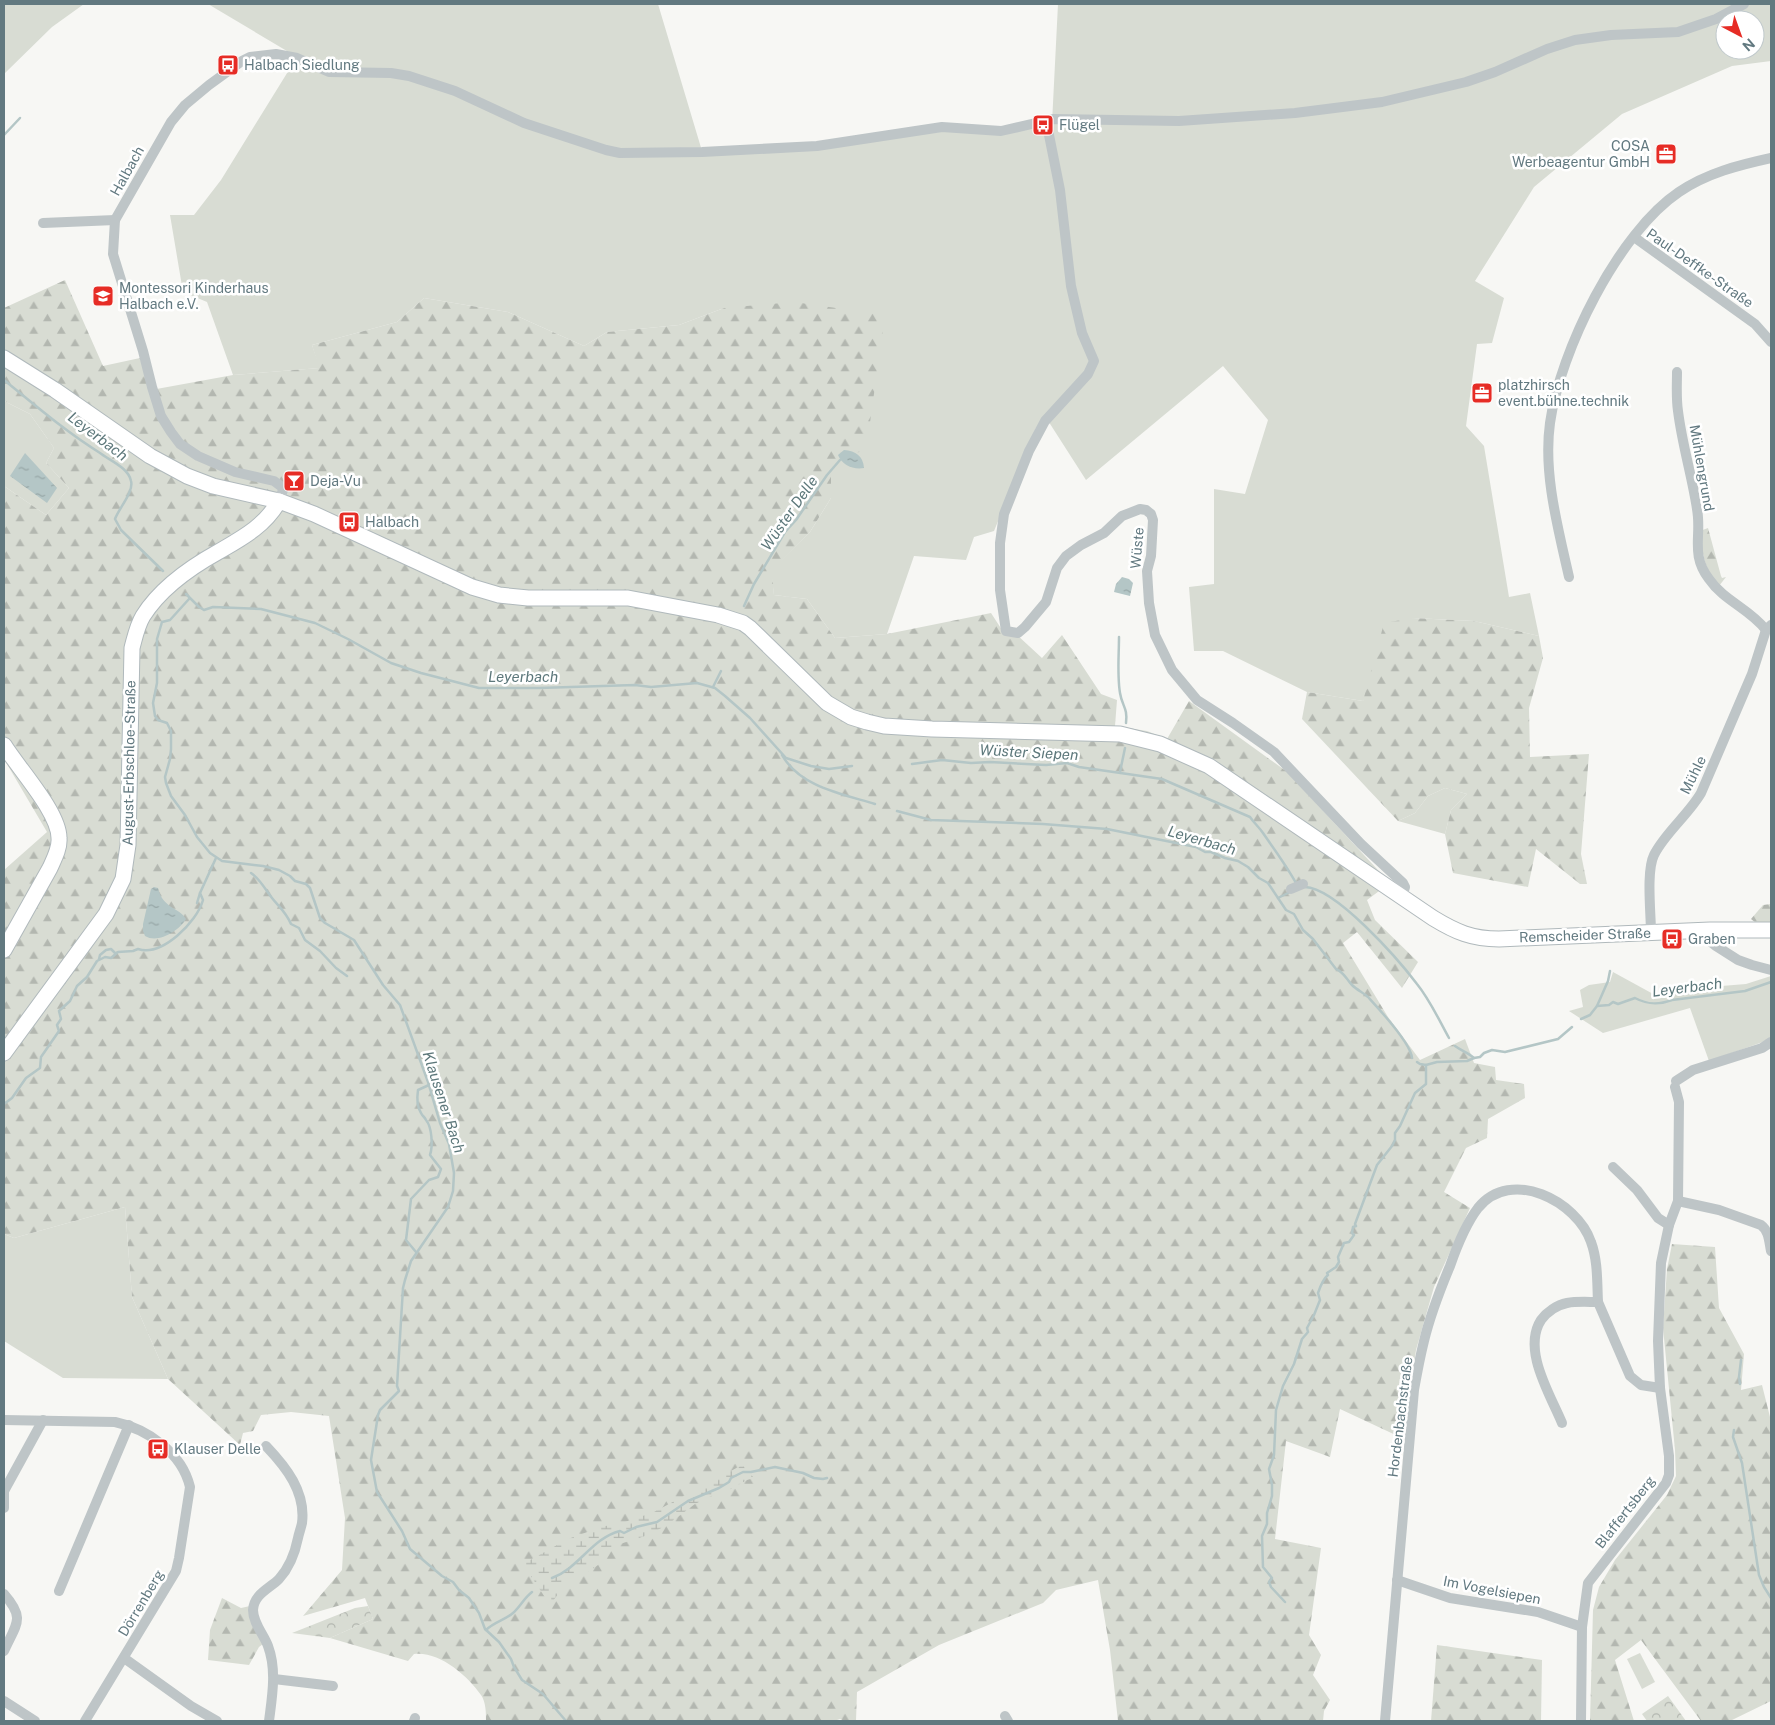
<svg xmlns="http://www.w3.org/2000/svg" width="1775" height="1725" font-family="'Public Sans',sans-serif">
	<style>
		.grass { fill: #d8dcd3; fill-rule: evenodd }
		.forest { fill: url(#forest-firs) }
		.wetland { fill: url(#wetland-marsh) }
		.park { fill: url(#park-crowns) }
		.water { fill: url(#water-ripples) }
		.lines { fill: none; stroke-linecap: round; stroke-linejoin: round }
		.stream { stroke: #b4c6c6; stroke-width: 2.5 }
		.secondary-casing { stroke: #b0b9bc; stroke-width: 17 }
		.minor { stroke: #bec5c7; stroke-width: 10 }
		.secondary { stroke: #fff; stroke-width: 15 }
		.labels { text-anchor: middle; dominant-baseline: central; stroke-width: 5; stroke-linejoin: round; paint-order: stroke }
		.poi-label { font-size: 14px; fill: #627980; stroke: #fff; text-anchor: start }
		.street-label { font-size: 14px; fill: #627980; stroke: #fff }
		.water-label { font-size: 15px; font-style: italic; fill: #5d787b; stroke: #fff }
	</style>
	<defs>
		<pattern id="forest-firs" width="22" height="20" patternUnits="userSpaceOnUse" patternTransform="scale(1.25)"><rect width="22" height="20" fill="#d8dcd3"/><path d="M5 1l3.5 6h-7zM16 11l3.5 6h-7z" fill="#b3b7b0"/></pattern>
		<pattern id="wetland-marsh" width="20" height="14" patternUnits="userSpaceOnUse" patternTransform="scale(1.25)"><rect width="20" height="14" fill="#d8dcd3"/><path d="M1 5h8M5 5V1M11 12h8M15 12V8" fill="none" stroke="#b3b7b0"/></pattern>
		<pattern id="park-crowns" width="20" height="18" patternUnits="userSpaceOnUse" patternTransform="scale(1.25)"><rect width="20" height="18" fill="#d8dcd3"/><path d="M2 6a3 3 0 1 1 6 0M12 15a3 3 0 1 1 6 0" fill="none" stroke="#b3b7b0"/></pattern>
		<pattern id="water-ripples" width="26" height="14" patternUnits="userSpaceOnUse" patternTransform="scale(1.25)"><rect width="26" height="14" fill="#b4c6c6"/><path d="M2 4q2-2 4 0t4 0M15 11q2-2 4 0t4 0" fill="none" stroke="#96a6a6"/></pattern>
	</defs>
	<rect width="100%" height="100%" fill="#f7f7f4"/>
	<g class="grass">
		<polygon points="4,4 84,4 52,27 4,74"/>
		<path d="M208 4H658L702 151 1052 123 1058 4H1771V61L1732 66 1622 114 1534 187 1475 281 1504 298 1492 343 1477 344 1466 426 1484 446 1509 597 1530 593 1539 636 1474 621 1413 618 1363 701 1307 692 1223 651H1194L1189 587 1214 584V489L1245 494 1268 420 1223 366 1086 480 1045 416 1036 428 994 531 974 537 966 560 914 556 887 634 835 638 807 599 774 595 771 571 810 532 831 498V469L847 454 724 308 679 325 607 332 584 346 508 312 424 298 397 322 312 345 320 368 233 375 207 302 183 292 170 215H194L221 180 297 57ZM1725 20H1755V50H1725Z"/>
		<polygon points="4,401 30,414 54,448 46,463 69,488 46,515 4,486"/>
		<polygon points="1445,788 1467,794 1451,810 1445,834 1398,821 1415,813 1428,796"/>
		<polygon points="1613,972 1655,995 1697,988 1746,984 1771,976 1771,1038 1760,1043 1709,1061 1690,1008 1603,1033 1569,1011 1583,1007 1580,990 1589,985 1610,982"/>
		<polygon points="125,1207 132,1297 168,1379 63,1378 4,1341 4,1234 14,1238"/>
		<polygon points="1640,1653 1655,1682 1642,1689 1627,1659"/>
	</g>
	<g class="forest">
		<path d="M65 280 103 366 140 358 151 390 233 375 319 368 312 345 397 322 424 298 508 312 584 346 607 332 679 325 724 308 794 302 885 315 866 451 847 454 831 469V498L810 532 772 571 774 595 807 599 835 638 887 634 991 613 1004 633H1015L1042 658 1062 635 1101 694 1117 700 1115 726 1147 731 1167 739 1189 701 1286 771 1390 883 1367 900 1375 920 1418 962 1402 988 1357 932 1343 943 1388 1017 1420 1060 1465 1039 1474 1063 1495 1067 1496 1080 1524 1084 1525 1098 1488 1119 1487 1138 1466 1148 1444 1192 1470 1208 1434 1287 1416 1350 1407 1411 1439 1294 1402 1438 1340 1409 1330 1457 1286 1441 1275 1539 1321 1548 1309 1635 1321 1655 1313 1675 1330 1700 1324 1711 1323 1721H1118L1110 1650 1098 1580 1056 1590 1043 1603 939 1645 857 1692 856 1721H845L840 1719 834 1721H486C486 1713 486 1702 481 1695 467 1675 439 1651 414 1654L408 1661 330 1638 373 1619 365 1598 303 1616 342 1570 345 1518 329 1416 291 1412 261 1415 253 1431 243 1433 240 1445 168 1379 132 1297 125 1207 14 1238 4 1234V870L47 832 4 759V486L46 515 69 488 46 463 54 448 30 414 4 401V308Z"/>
		<path d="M1708 528 1721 576 1722 578 1726 577 1719 586C1703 567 1703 555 1700 531Z"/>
		<polygon points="1413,618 1474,621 1539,636 1543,658 1529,708 1530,757 1589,754 1581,854 1587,884 1580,884 1536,849 1528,887 1453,873 1445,834 1451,810 1467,794 1445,788 1428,796 1415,813 1398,821 1302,719 1307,692 1363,701 1384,623"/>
		<polygon points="1771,904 1771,924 1756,923 1751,919 1763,905"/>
		<polygon points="1672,1244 1715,1247 1719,1308 1744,1354 1741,1390 1762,1385 1771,1421 1771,1701 1730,1721 1701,1721 1641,1640 1615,1660 1634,1721 1590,1721 1593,1610 1599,1587 1615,1560 1667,1495 1676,1476 1675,1450 1663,1328 1667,1269"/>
		<polygon points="222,1598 241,1608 250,1606 263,1644 259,1647 249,1665 208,1660 210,1630"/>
		<polygon points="1437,1645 1542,1660 1541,1721 1431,1721"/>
	</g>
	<polygon class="wetland" points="742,1465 754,1478 747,1480 729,1490 715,1494 695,1504 667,1525 648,1535 620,1544 610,1551 598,1565 588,1572 567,1582 550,1605 523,1564 568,1539 601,1527 625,1522 654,1512"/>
	<g class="park">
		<polygon points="368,1606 373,1619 330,1638 292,1633 355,1608"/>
		<polygon points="1668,1696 1686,1721 1647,1721 1642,1714"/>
	</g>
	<g class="water">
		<path d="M844 450C856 451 863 456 864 468 853 470 842 465 838 455Z"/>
		<polygon points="25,453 57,488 47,503 10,476"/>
		<polygon points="1122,577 1129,579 1133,583 1130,596 1114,592 1116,584"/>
		<path d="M154 887 158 888C163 909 179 907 186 919 179 931 158 944 145 936L143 931V924L151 889Z"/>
	</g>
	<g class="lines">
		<g class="stream">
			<polyline points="4,135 20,118"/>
			<path d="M4 380C35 405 66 432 100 453 109 460 129 468 131 481 134 492 119 508 115 519L121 530 163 571"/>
			<polyline points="186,594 199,607 204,610 213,607 261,609 315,623 348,639 391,663 421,673 479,688 539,688 635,685 651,687 697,683 715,688 725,696 750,718 786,758 811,766 829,769 852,766"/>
			<polyline points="189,599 170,620 162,622 157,639 157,683 153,703 155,716 158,720 167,723 171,731 171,749 170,759 165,777 166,783 171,796 185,815 197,837 210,853 222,861 263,866 279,870 290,876 295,881 306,884 310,888 320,918 325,923 354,940 383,985 400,1005 428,1082 440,1123 449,1144 454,1173 453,1191 448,1207 411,1261 405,1280 403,1288 397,1386 399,1391 380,1410 378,1415 371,1460 377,1492 402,1531 410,1549 442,1576 453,1582 459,1590 469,1598 479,1613 485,1629 499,1642 511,1659 514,1667 522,1680 543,1694 566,1721"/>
			<polyline points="744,606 754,584 785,532 796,520 827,475 840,460"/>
			<path d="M1119 637C1119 655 1117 675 1120 693 1122 706 1128 708 1126 723"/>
			<polyline points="713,687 721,671"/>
			<path d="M782 755C800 787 842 794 875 804"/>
			<path d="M912 764 942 760 971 763 990 762 1046 765 1067 763 1079 767 1162 779 1250 817C1254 823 1259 827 1263 833 1274 849 1286 865 1296 883"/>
			<polyline points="1120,772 1125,748"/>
			<path d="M897 811 931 820 1043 824 1107 829 1196 847 1205 852H1211L1225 858 1238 861 1248 867 1259 878 1268 883 1286 910 1294 914 1303 930 1313 939 1336 969C1344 972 1346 979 1352 985 1357 990 1364 993 1368 997 1379 1009 1411 1043 1412 1058"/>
			<path d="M251 873C260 879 265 889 272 898 279 907 286 912 291 924L299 928 305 940 320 951 336 968 347 976"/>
			<path d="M1305 887C1336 888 1398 959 1417 984 1430 1000 1439 1020 1449 1038"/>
			<polyline points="1278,898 1290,892"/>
			<polyline points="197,903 200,893"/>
			<polyline points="99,959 100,955 106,950 111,949 115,953"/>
			<polyline points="1597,1006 1608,981 1610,971"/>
			<path d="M1581 1019 1590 1015 1597 1006 1609 1005 1613 1002 1618 1004 1635 998C1648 1005 1659 1005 1672 1000L1745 991 1771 982"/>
			<path d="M1455 1046C1462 1051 1468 1053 1474 1058L1480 1057 1484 1053 1492 1050 1505 1052 1558 1039 1572 1027"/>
			<polyline points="1417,1062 1420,1064 1426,1065 1437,1062 1467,1061 1474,1058"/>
			<path d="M4 1104 12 1098 26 1078 40 1068 41 1057 59 1031 57 1025 61 1019 59 1011 70 1001 77 986 87 977 97 961 105 957 111 958 118 952 133 951 138 949C162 957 197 922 203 900L200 893 216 858"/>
			<path d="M416 1252 406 1240 411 1199 429 1180 438 1177 441 1169 430 1155C433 1146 432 1127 426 1120 424 1116 423 1117 421 1113 417 1107 417 1097 418 1090L429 1085"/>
			<polyline points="1740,1384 1739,1377 1741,1360"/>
			<polyline points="1734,1430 1733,1437 1742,1463 1759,1575 1764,1587 1771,1598"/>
			<path d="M552 1578C579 1568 592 1538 620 1531L624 1533 636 1527 657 1522 688 1501 719 1488 729 1482 731 1478 743 1472H751L775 1467 803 1473 814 1478 823 1479 827 1478"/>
			<path d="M1285 1602 1271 1587 1269 1582 1272 1578 1263 1567 1262 1536 1267 1524V1513L1272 1496V1485L1269 1469 1274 1455 1276 1410 1283 1386 1294 1364 1302 1339 1308 1332 1307 1328 1314 1315 1320 1300 1318 1293C1320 1287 1323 1279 1328 1275L1327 1273 1336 1267 1339 1262 1338 1257 1344 1243 1349 1242 1354 1235 1352 1233 1353 1227 1356 1226 1355 1224 1377 1165 1392 1146 1395 1140V1133L1400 1126 1415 1093 1426 1084V1065"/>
			<path d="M486 1630C494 1622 505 1620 513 1613 520 1607 524 1598 532 1592"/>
		</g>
		<g class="secondary-casing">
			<g id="secondary">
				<path d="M4 358 55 390 150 456 187 476 213 486 279 501 314 514 472 587 499 595 528 598H628L718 615 743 623 750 628 827 703 851 717 867 722 884 726 932 729 1120 734 1160 744 1209 766 1433 918C1456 932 1472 939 1499 939L1710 930H1771"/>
				<path d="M4 745C18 768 59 812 59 838 60 848 54 859 50 868L4 950"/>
				<path d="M4 1053 106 914 123 879 128 845 132 648C135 637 137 626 143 616 160 589 191 567 218 552 242 538 265 526 279 501"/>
			</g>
		</g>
		<g class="minor">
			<polyline points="1046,120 1060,190 1071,286 1082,333 1094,361 1088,374 1045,421 1029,451 1004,514 1000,543 1000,590 1006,631 1018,633 1025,627 1046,602 1057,568 1066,556 1081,545 1104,533 1122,516 1140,509 1146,510 1151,514 1153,520 1151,556 1147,571 1149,603 1155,635 1172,670 1197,700 1233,723 1274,752 1361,844 1403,883 1405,887 1402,897"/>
			<polyline points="43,223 115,220"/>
			<polyline points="1634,237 1755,324 1771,342"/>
			<path d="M1677 372C1677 385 1676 398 1678 411 1682 444 1692 476 1697 509 1702 536 1690 554 1709 579 1724 601 1750 609 1766 630"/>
			<polyline points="279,501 283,490 282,487 274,481 235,472 198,456 180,444 171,432 161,416 152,387 143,351 113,254 115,220 171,122 185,105 209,85 242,61 250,57 276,54 297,58 329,72 391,73 409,76 455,91 524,123 606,150 620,153 702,152 817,146 942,127 1001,131 1053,119 1179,121 1295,113 1382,102 1466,82 1495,72 1547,49 1575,40 1611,35 1678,32 1716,19 1744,4"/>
			<path d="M1569 577C1558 528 1543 473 1550 423 1560 351 1618 233 1679 192 1707 173 1739 165 1771 158"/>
			<polyline points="1291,889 1303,884"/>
			<polyline points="1710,930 1711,942 1716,946 1738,960 1752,965 1771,970"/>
			<path d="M1651 933C1651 914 1646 871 1654 855 1664 834 1689 814 1701 793L1752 674 1766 630 1771 625"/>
			<polyline points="1676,1081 1693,1070 1762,1048 1771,1042"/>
			<polyline points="1613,1167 1637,1190 1658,1218 1669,1225"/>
			<path d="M1678 1201 1719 1210 1761 1225C1769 1231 1769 1241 1771 1251"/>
			<path d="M4 1420 115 1422C148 1429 182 1453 190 1487L179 1558 176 1571 85 1721"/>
			<path d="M1562 1423C1550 1394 1522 1350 1541 1320 1547 1312 1557 1305 1567 1303 1577 1301 1588 1302 1598 1302L1630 1376 1641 1385 1660 1388"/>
			<path d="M266 1446C286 1467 306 1492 302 1523 301 1528 299 1533 298 1538 295 1553 289 1568 279 1579 269 1589 254 1594 253 1610 253 1623 264 1635 268 1646 277 1670 272 1697 269 1721"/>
			<polyline points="4,1508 4,1491 43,1420"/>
			<polyline points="1397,1580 1450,1598 1538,1612 1582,1627"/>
			<polyline points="59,1591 129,1425"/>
			<path d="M4 1594C26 1619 16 1624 4 1651"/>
			<polyline points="124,1658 191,1706 217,1721"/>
			<polyline points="274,1679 333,1686"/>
			<polyline points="4,1701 35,1721"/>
			<polyline points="1005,1716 1008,1721"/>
			<polyline points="414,1721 415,1718"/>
			<path d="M1385 1721 1414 1390C1417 1373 1420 1357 1424 1341 1430 1316 1440 1290 1450 1266 1457 1246 1465 1225 1478 1208 1511 1167 1577 1201 1591 1242 1598 1261 1597 1282 1598 1302"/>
			<polyline points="1581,1721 1582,1627 1588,1583 1666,1483 1669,1475 1669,1456 1660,1388 1658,1341 1661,1263 1669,1225 1678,1201 1679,1102 1675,1087"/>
		</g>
		<use href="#secondary" class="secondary"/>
	</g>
	<defs>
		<g id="bus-square" transform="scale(1.125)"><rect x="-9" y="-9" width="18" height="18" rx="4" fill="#e62c25" stroke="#fff"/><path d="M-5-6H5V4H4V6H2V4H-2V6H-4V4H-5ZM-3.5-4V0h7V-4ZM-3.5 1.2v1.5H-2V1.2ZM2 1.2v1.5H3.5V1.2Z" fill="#fff"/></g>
		<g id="office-square" transform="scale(1.125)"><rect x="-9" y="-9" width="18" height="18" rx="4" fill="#e62c25" stroke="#fff"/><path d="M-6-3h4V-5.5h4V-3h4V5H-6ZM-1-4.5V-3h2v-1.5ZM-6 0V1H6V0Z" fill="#fff"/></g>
		<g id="school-square" transform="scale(1.125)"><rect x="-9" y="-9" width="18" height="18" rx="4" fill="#e62c25" stroke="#fff"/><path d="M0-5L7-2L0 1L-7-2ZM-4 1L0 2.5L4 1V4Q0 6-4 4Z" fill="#fff"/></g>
		<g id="bar-square" transform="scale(1.125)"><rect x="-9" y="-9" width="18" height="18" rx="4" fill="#e62c25" stroke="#fff"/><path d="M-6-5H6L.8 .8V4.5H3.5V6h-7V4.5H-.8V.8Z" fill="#fff"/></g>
	</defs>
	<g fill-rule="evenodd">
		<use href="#bus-square" x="228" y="65"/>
		<use href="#bus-square" x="1043" y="125"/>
		<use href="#office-square" x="1666" y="154"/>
		<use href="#school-square" x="103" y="296"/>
		<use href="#office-square" x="1482" y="393"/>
		<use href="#bar-square" x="294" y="481"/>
		<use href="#bus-square" x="349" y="522"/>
		<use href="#bus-square" x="1672" y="939"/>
		<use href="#bus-square" x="158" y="1449"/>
	</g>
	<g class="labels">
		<g class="poi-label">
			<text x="244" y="65">Halbach Siedlung</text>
			<text x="1059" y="125">Flügel</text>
			<text x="1650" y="146" text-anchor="end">COSA<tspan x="1650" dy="16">Werbeagentur GmbH</tspan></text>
			<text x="119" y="288">Montessori Kinderhaus<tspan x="119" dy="16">Halbach e.V.</tspan></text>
			<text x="1498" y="385">platzhirsch<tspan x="1498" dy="16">event.bühne.technik</tspan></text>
			<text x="310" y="481">Deja-Vu</text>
			<text x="365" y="522">Halbach</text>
			<text x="1688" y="939">Graben</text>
			<text x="174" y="1449">Klauser Delle</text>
		</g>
		<g class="street-label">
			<text transform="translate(127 171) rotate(-61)">Halbach</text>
			<text transform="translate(1700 268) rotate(35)">Paul-Deffke-Straße</text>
			<text transform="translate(1702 468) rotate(80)">Mühlengrund</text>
			<text transform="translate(1137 548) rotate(-85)">Wüste</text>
			<text transform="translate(129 763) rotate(-89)">August-Erbschloe-Straße</text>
			<text transform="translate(1693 775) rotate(-64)">Mühle</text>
			<text transform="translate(1585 935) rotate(-2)">Remscheider Straße</text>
			<text transform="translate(1400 1417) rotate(-83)">Hordenbachstraße</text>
			<text transform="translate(1625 1512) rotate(-52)">Blaffertsberg</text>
			<text transform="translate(1492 1590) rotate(11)">Im Vogelsiepen</text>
			<text transform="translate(141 1603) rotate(-59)">Dörrenberg</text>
		</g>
		<g class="water-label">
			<text transform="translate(98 436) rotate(37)">Leyerbach</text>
			<text transform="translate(789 513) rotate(-55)">Wüster Delle</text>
			<text x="523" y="676">Leyerbach</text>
			<text transform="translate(1029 752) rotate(3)">Wüster Siepen</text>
			<text transform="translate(1202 840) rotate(16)">Leyerbach</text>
			<text transform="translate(1687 987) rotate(-7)">Leyerbach</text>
			<text transform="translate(444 1102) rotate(72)">Klausener Bach</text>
		</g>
	</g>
	<rect width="1775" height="1725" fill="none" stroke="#627980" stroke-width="10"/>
	<g transform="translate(1740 35) rotate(139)"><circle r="24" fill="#ffffff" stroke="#c0c9cc"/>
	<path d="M0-4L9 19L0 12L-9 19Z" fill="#e62c25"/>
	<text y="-8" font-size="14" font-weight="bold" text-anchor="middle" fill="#627980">N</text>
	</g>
</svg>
